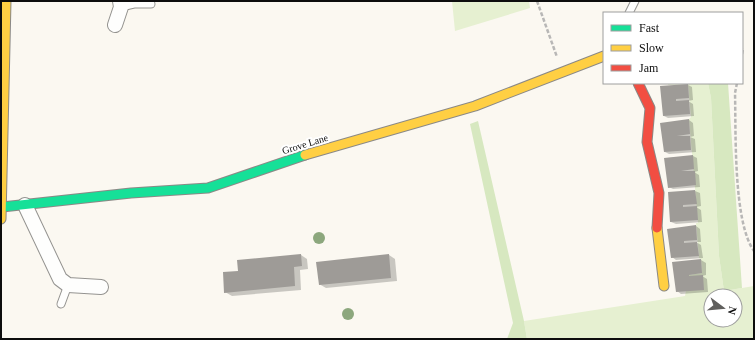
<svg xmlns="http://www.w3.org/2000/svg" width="755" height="340" font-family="'Times New Roman',serif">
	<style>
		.green { fill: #e6f0d1; fill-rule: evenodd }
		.forest { fill: #d7e8c0 }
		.shadow { fill: #0003 }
		.building { fill: #9e9b97 }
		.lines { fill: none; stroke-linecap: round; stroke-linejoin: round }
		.lane-casing { stroke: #949390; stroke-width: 9 }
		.street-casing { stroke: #949390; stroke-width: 16 }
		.fast-casing { stroke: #8b8986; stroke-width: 11 }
		.slow-casing { stroke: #8b8986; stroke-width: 11 }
		.jam-casing { stroke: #8b8986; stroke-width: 11 }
		.path { stroke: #b8b7b6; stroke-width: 2.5; stroke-dasharray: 4 2; stroke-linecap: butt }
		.lane { stroke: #fefefd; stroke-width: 7 }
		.street { stroke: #fefefd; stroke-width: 14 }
		.fast { stroke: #16e098; stroke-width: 9 }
		.slow { stroke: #ffcf43; stroke-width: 9 }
		.jam { stroke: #f24e42; stroke-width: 9 }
		.tree { fill: #8ca77d }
		.labels { text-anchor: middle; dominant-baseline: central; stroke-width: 4; stroke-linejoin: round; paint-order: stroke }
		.street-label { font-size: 10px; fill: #0d0d0d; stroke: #fff }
	</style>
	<rect width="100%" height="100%" fill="#fbf8f1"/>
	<g class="green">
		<polygon points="452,1 529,1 530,8 455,31"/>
		<path d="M668 83H708L711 98 719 256 724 291 754 286V339H527L524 321 685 296 689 275 702 273 701 259 699 258 696 223H698L689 119 691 117 688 84 668 85ZM711 296H735V320H711Z"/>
	</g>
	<g class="forest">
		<polygon points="708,83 728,83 742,288 724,291 719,256 711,98"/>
		<polygon points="478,121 524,321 527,339 507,339 513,323 470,124"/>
	</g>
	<g class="shadow">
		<polygon points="688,85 692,87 693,100 688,101 693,104 694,116 668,118 664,116 661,87"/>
		<polygon points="689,120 693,123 694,136 690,137 695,139 696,152 669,154 665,152"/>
		<polygon points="693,156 697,158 698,171 694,172 699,175 700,187 673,189 669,187 667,158"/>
		<polygon points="695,191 700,193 701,206 696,207 701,210 702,222 676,224 671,222 669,193"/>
		<polygon points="696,226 700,229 701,242 696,242 701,245 703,258 676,260 672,257 668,230"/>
		<polygon points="301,255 307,259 308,269 300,270 301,290 232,296 225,292 239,272"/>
		<polygon points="389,255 395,259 397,281 326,288 319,284"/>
		<polygon points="701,260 706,263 706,275 702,276 707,279 708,292 681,294 677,291 673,263"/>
	</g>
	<g class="building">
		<polygon points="688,84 689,98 676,99 676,101 689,100 690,114 663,116 660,86"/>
		<polygon points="689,119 690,134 677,136 690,136 691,150 664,152 660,123"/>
		<polygon points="693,155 694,169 681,171 695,171 696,185 668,188 664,158"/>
		<polygon points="695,190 697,204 683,205 683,207 697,206 698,220 670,222 668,192"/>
		<polygon points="696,225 697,240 684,241 684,243 697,242 699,256 671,258 667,229"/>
		<polygon points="301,254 302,266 294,267 295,286 224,293 223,272 238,271 237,260"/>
		<polygon points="389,254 391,278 319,285 316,262"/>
		<polygon points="701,259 702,273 689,275 689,276 703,275 704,290 676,292 672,262"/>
	</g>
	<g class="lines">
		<g class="lane-casing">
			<g id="lane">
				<polyline points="121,7 134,4 151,4"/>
				<polyline points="629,13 635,1"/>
				<polyline points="61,304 68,285"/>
			</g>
		</g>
		<g class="street-casing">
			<g id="street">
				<polyline points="115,25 121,7 120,1"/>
				<polyline points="25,205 60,279 68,285 101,287"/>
			</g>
		</g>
		<g class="fast-casing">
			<polyline id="fast" points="2,207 131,193 208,188 305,155"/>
		</g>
		<g class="slow-casing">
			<g id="slow">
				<polyline points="305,155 475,106 604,56"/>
				<polyline points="1,219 6,1"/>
				<polyline points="657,228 664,286"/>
			</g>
		</g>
		<g class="jam-casing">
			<polyline id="jam" points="638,83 650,108 647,142 659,193 657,228"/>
		</g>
		<g class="path">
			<polyline points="537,1 557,57"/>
			<polyline points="742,54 743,48"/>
			<path d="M737 83 735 93C736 131 733 222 754 251"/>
		</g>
		<use href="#lane" class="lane"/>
		<use href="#street" class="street"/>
		<use href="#fast" class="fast"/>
		<use href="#slow" class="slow"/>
		<use href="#jam" class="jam"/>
	</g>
	<g class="tree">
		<circle cx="319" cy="238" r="6"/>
		<circle cx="348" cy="314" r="6"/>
	</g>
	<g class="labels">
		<g class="street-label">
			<text transform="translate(305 144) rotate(-17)">Grove Lane</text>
		</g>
	</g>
	<rect width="755" height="340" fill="none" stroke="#0d0d0d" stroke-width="4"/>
	<rect x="603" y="12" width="140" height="72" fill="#ffffff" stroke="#9e9e9e"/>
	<rect x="611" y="25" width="20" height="6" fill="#16e098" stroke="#9e9e9e"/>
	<text x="639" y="32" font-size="12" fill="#0d0d0d">Fast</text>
	<rect x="611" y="45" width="20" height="6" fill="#ffcf43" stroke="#9e9e9e"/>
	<text x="639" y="52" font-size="12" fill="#0d0d0d">Slow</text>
	<rect x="611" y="65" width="20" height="6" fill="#f24e42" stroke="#9e9e9e"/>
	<text x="639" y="72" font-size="12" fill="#0d0d0d">Jam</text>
	<g transform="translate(723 308) rotate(106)"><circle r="19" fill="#ffffff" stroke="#9e9e9e"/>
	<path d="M0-3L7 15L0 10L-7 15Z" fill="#605f5d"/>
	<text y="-6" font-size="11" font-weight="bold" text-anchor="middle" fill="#0d0d0d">N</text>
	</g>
</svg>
